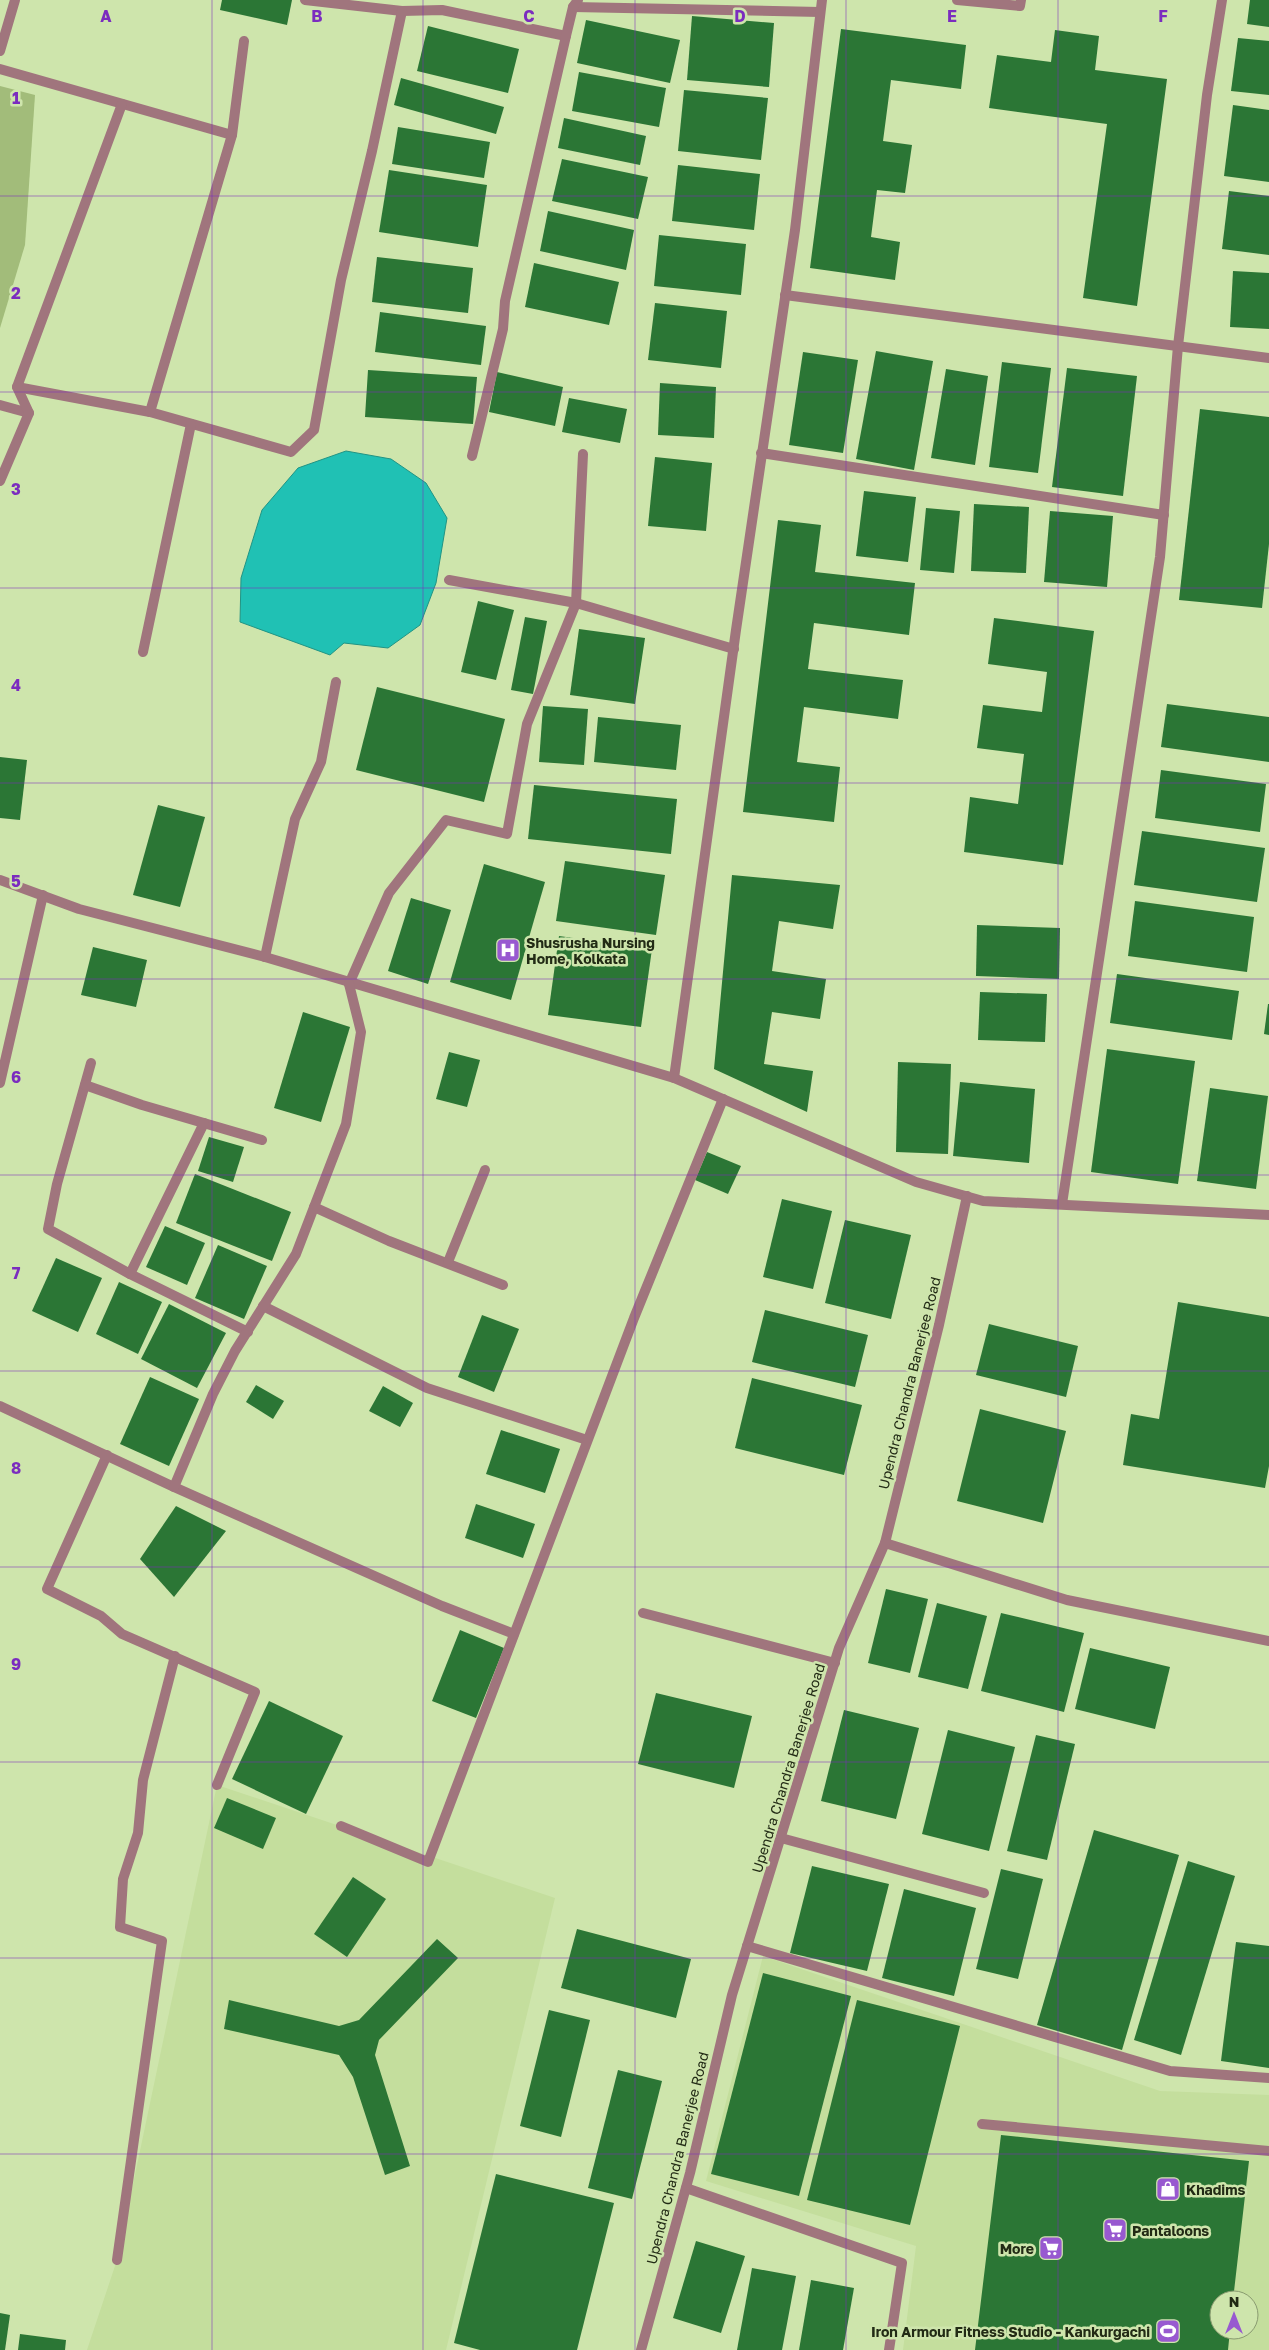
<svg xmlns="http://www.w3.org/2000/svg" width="1269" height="2350" font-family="'Golos Text',sans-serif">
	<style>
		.built { fill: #c4de9d; fill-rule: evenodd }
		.green { fill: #a2bc7a }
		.water { fill: #20c1b4; stroke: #219484 }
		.building { fill: #2b7635 }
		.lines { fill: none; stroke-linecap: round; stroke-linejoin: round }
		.service { stroke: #a0757d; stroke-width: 10 }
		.minor { stroke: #a0757d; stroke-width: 10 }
		.grid { fill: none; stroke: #7b2cbf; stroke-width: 1; stroke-opacity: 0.55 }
		.labels { text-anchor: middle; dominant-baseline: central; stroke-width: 5; stroke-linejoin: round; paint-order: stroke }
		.poi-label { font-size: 14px; font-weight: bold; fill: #222b15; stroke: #cee5ac; text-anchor: start }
		.street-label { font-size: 14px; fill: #222b15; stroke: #cee5ac }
		.grid-label { font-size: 16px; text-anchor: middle; font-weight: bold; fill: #7b2cbf; stroke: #cee5ac; stroke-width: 5; stroke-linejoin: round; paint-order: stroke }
	</style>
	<rect width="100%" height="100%" fill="#cee5ac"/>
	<g class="built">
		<polygon points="217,1785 555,1898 446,2350 87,2350 117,2260"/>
		<path d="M763 1956 1160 2091 1269 2095V2350H903L916 2246 706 2181ZM1219 2300H1249V2330H1219Z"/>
	</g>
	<polygon class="green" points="0,86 35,95 25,245 0,328"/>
	<polygon class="water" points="346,451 391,459 426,483 447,518 436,583 420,625 388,648 344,643 330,655 240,622 241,578 262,510 298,468"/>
	<g class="building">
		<polygon points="222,0 292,0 287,25 220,10"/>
		<polygon points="1250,0 1269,0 1269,27 1247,24"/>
		<polygon points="692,16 774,23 769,87 687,80"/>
		<polygon points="586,20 680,40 670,83 577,63"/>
		<polygon points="428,26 519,49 508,93 417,71"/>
		<polygon points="841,29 966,45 961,89 891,80 883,141 912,145 905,193 877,190 871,237 900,242 895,280 810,268"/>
		<polygon points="1055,30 1099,36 1095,70 1167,79 1137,306 1083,298 1107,124 989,108 997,55 1051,62"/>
		<polygon points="1238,38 1269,41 1269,95 1231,91"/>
		<polygon points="579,72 666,88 659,127 572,111"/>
		<polygon points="401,78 504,107 496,134 394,105"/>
		<polygon points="684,90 768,98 761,160 678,151"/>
		<polygon points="1233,105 1269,110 1269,182 1224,176"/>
		<polygon points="564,118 646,136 640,165 558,148"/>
		<polygon points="398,127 490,142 484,178 392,164"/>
		<polygon points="562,159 648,177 638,219 552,201"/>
		<polygon points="678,165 760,174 754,230 672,221"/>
		<polygon points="389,170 487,185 478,247 379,232"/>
		<polygon points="1229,191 1269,196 1269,255 1222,249"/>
		<polygon points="548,211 634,230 626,270 540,251"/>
		<polygon points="659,235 746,244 741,295 654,286"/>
		<polygon points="377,257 473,268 468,313 372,302"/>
		<polygon points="534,263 619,282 609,325 525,307"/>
		<polygon points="1233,271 1269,273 1269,329 1230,327"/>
		<polygon points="655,303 727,311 721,368 648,360"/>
		<polygon points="380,312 486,326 481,365 375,352"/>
		<polygon points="876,351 933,361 914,470 856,459"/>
		<polygon points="803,352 858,360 843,453 789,445"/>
		<polygon points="1002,362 1051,368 1038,473 989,467"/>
		<polygon points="1067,368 1137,376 1123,496 1052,487"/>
		<polygon points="946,369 988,376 975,465 931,458"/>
		<polygon points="368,370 477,377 473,424 365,417"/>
		<polygon points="497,372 563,387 555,426 489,412"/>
		<polygon points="660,383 716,387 714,438 658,435"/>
		<polygon points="569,398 627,409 620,443 562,432"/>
		<polygon points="1200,409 1269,417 1269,544 1262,608 1179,600"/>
		<polygon points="655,457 712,463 706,531 648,526"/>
		<polygon points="864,491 916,497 908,562 856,556"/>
		<polygon points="974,504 1029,507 1026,573 971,571"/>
		<polygon points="926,508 960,511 954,573 920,570"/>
		<polygon points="1050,511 1113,516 1107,587 1044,582"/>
		<polygon points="778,520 821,525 815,572 915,583 909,635 814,623 808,669 903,680 898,719 804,707 797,762 840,767 834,822 743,812"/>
		<polygon points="478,601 514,610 496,680 461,672"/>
		<polygon points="525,617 547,621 533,694 511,690"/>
		<polygon points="994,618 1094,631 1063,865 964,852 970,797 1018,804 1024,754 977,748 983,705 1042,712 1047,672 988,664"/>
		<polygon points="579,629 645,638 635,704 570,695"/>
		<polygon points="377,687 505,719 484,802 356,770"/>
		<polygon points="1167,704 1269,717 1269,762 1161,747"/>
		<polygon points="543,706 588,709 584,765 539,762"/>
		<polygon points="598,717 681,725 676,770 594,762"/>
		<polygon points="0,757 27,760 20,820 0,818"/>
		<polygon points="1161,770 1266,784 1260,832 1155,818"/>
		<polygon points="534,785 677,799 671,854 528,839"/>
		<polygon points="158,805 205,817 180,907 133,895"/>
		<polygon points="1142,831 1265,848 1257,902 1134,885"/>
		<polygon points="565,861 665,875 656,935 556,921"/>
		<polygon points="484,864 545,882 511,1000 450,982"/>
		<polygon points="732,875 840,885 833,929 779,921 772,971 826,979 820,1019 772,1012 764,1064 813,1071 807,1112 714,1069"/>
		<polygon points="411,898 451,910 428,984 388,971"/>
		<polygon points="1135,901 1254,917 1247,972 1128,956"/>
		<polygon points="977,925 1060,928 1059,979 976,976"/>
		<polygon points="559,936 652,949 641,1027 548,1015"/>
		<polygon points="93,947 147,960 136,1007 81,995"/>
		<polygon points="1117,974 1239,991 1232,1040 1110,1023"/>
		<polygon points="980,992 1047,994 1045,1042 978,1040"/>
		<polygon points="1268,1004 1269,1004 1269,1035 1264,1034"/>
		<polygon points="303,1012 350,1027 321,1122 274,1108"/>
		<polygon points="1107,1049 1195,1061 1178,1184 1091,1172"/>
		<polygon points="449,1052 480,1060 467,1107 436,1099"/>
		<polygon points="898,1062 951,1064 948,1154 896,1152"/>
		<polygon points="960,1082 1035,1089 1029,1163 953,1156"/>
		<polygon points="1210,1088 1268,1096 1256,1189 1197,1181"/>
		<polygon points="209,1137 244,1147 233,1182 198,1171"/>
		<polygon points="707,1152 741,1166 728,1194 695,1180"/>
		<polygon points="195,1174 291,1212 272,1261 176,1223"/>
		<polygon points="782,1199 832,1211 813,1289 763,1277"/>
		<polygon points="845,1220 911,1235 891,1319 825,1303"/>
		<polygon points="165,1226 205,1243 187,1285 146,1267"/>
		<polygon points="218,1245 267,1266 244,1319 195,1298"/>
		<polygon points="56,1258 102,1278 78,1332 32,1311"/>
		<polygon points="119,1282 162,1302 138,1354 96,1334"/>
		<polygon points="1178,1302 1269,1317 1269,1466 1265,1488 1123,1465 1131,1414 1159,1419"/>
		<polygon points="169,1304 226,1333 197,1388 141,1359"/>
		<polygon points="765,1310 868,1335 855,1387 752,1362"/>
		<polygon points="482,1315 519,1329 494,1392 458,1377"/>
		<polygon points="989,1324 1078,1346 1066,1397 976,1375"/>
		<polygon points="150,1377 199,1399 169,1466 120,1444"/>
		<polygon points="752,1378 862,1405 844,1475 735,1448"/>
		<polygon points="256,1385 284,1401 273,1419 246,1402"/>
		<polygon points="383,1386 413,1403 400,1427 369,1411"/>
		<polygon points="980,1409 1066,1431 1043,1523 957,1501"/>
		<polygon points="501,1430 560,1449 545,1493 486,1474"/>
		<polygon points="476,1504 535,1524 523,1558 465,1538"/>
		<polygon points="176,1506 226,1531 174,1597 140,1559"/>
		<polygon points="886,1589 928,1599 910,1673 868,1663"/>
		<polygon points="937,1603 987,1616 968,1689 918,1677"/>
		<polygon points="1001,1613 1084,1633 1064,1712 981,1691"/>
		<polygon points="460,1630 504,1648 476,1718 432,1701"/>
		<polygon points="1090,1648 1170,1667 1155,1729 1075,1709"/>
		<polygon points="656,1693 752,1716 734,1788 638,1764"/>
		<polygon points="269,1701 343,1736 306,1814 232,1779"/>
		<polygon points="844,1710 919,1728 896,1819 821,1801"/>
		<polygon points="948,1730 1015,1747 989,1851 922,1834"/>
		<polygon points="1036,1735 1075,1744 1047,1860 1007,1851"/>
		<polygon points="227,1798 276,1818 263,1849 214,1828"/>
		<polygon points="1094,1830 1179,1855 1122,2050 1037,2025"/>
		<polygon points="1188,1861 1235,1876 1181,2055 1134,2040"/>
		<polygon points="812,1866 889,1884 867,1971 790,1953"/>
		<polygon points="1001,1869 1043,1879 1018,1979 976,1969"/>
		<polygon points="353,1877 386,1899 347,1957 314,1934"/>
		<polygon points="904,1889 976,1908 954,1996 882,1978"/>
		<polygon points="577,1929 691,1959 676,2018 561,1988"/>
		<polygon points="437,1939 458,1958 379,2040 375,2055 410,2166 385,2175 353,2077 339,2055 224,2029 229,2000 339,2026 359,2020"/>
		<polygon points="1236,1942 1269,1946 1269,2068 1221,2061"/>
		<polygon points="763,1973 851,1996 799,2196 711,2174"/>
		<polygon points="857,2000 960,2026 910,2225 807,2200"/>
		<polygon points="549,2010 590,2020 561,2137 520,2126"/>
		<polygon points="618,2070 662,2081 632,2199 588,2188"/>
		<polygon points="1001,2135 1249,2161 1233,2300 1219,2300 1219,2330 1230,2330 1228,2350 975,2350"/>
		<polygon points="496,2174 614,2203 577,2350 480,2350 454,2343"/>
		<polygon points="696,2241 745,2256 721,2333 673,2318"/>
		<polygon points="752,2268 796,2276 782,2350 737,2350"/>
		<polygon points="811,2280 854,2288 843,2350 799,2350"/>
		<polygon points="0,2313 10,2315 5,2350 0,2350"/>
		<polygon points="20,2334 66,2340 65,2350 18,2350"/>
	</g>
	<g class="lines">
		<g class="service">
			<polyline points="305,0 402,11 442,10 566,36"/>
			<polyline points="957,0 1020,6 1021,0"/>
			<polyline points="573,7 820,12"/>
			<polyline points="0,51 15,0"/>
			<polyline points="0,69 232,135"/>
			<polyline points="17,387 150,412 291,452 314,430 341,280 372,151 402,11"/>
			<polyline points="0,405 29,413"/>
			<polyline points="150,412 232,135 244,41"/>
			<polyline points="472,456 503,329 505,301 566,36 573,7 578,0"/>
			<polyline points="0,481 29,413 17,387 122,104"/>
			<polyline points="449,580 576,603 734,649"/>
			<polyline points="143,652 191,424"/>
			<polyline points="349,984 389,893 446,820 507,834 527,724 576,603 583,454"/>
			<polyline points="91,1063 57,1184 48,1229 130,1274 248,1332"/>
			<polyline points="0,1083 43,895"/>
			<polyline points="85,1085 142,1105 262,1140"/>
			<polyline points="314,1207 389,1241 503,1285"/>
			<polyline points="448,1262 485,1170"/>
			<polyline points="130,1274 204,1123"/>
			<polyline points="263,1306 427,1388 587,1440"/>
			<polyline points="107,1455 47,1589 101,1616 122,1634 255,1692 217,1785"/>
			<polyline points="643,1613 835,1663"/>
			<polyline points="781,1838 984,1893"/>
			<polyline points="982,2124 1269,2151"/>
			<polyline points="117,2260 162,1941 120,1927 123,1879 138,1833 143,1780 175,1656"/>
		</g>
		<g class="minor">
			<polyline points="785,295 1269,358"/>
			<polyline points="761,453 1164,515"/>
			<polyline points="0,880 79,909 265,957 674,1078 916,1182 983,1201 1269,1215"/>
			<polyline points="265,957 295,819 321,762 336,682"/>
			<polyline points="674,1078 736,630 795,230 822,0"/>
			<polyline points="1062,1204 1160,557 1178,346 1207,95 1222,0"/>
			<polyline points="0,1406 174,1487 442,1606 514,1634"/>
			<polyline points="174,1487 213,1394 235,1351 296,1254 346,1124 361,1032 349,984"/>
			<polyline points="885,1543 1067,1600 1269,1641"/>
			<polyline points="341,1826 428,1862 634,1318 723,1099"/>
			<polyline points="747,1946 1170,2071 1269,2078"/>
			<polyline points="686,2188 902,2263 889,2350"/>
			<polyline points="641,2350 690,2173 732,1995 839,1648 885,1543 939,1325 967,1196"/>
		</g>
	</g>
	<path class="grid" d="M212 0V2350M423 0V2350M635 0V2350M846 0V2350M1058 0V2350M0 196H1269M0 392H1269M0 588H1269M0 783H1269M0 979H1269M0 1175H1269M0 1371H1269M0 1567H1269M0 1762H1269M0 1958H1269M0 2154H1269"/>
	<defs>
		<g id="hospital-square" transform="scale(1.25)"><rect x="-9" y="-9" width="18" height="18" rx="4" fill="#9859d0" stroke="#cee5ac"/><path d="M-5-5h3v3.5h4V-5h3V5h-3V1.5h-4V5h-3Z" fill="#fff"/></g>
		<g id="shop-square" transform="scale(1.25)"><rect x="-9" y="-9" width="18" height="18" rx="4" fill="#9859d0" stroke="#cee5ac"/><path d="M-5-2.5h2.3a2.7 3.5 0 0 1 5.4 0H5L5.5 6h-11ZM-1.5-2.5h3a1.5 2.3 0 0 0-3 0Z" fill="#fff"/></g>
		<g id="supermarket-square" transform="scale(1.25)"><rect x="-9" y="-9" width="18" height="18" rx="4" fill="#9859d0" stroke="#cee5ac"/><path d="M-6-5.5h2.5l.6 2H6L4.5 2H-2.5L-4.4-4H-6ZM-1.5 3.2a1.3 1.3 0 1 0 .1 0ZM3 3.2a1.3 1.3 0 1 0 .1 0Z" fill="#fff"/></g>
		<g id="stadium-square" transform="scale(1.25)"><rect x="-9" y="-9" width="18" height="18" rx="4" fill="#9859d0" stroke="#cee5ac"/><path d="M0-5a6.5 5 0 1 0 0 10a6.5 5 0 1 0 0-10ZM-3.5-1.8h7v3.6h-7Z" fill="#fff"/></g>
	</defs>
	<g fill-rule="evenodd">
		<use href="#hospital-square" x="508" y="950"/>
		<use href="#shop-square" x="1168" y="2189"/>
		<use href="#supermarket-square" x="1115" y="2230"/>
		<use href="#supermarket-square" x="1051" y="2248"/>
		<use href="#stadium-square" x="1168" y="2331"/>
	</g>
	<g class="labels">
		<g class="poi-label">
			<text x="526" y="942">Shusrusha Nursing<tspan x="526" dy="16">Home, Kolkata</tspan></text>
			<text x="1186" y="2189">Khadims</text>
			<text x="1132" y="2230">Pantaloons</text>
			<text x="1034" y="2248" text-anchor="end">More</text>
			<text x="1150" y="2331" text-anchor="end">Iron Armour Fitness Studio - Kankurgachi</text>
		</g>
		<g class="street-label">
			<text transform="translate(909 1383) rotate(-76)">Upendra Chandra Banerjee Road</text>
			<text transform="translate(788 1768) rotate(-73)">Upendra Chandra Banerjee Road</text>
			<text transform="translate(677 2158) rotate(-76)">Upendra Chandra Banerjee Road</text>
		</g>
	</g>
	<g class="grid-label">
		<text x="106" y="22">A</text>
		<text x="317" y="22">B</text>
		<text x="529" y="22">C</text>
		<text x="740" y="22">D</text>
		<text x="952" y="22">E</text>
		<text x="1163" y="22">F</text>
		<text x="16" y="104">1</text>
		<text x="16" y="299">2</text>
		<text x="16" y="495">3</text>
		<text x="16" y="691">4</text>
		<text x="16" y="887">5</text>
		<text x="16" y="1083">6</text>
		<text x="16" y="1279">7</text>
		<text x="16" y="1474">8</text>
		<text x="16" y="1670">9</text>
	</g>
	<g transform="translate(1234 2315)"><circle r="24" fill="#cee5ac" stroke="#899b70"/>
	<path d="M0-4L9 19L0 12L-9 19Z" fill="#9859d0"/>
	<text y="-8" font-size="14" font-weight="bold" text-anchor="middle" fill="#222b15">N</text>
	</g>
</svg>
